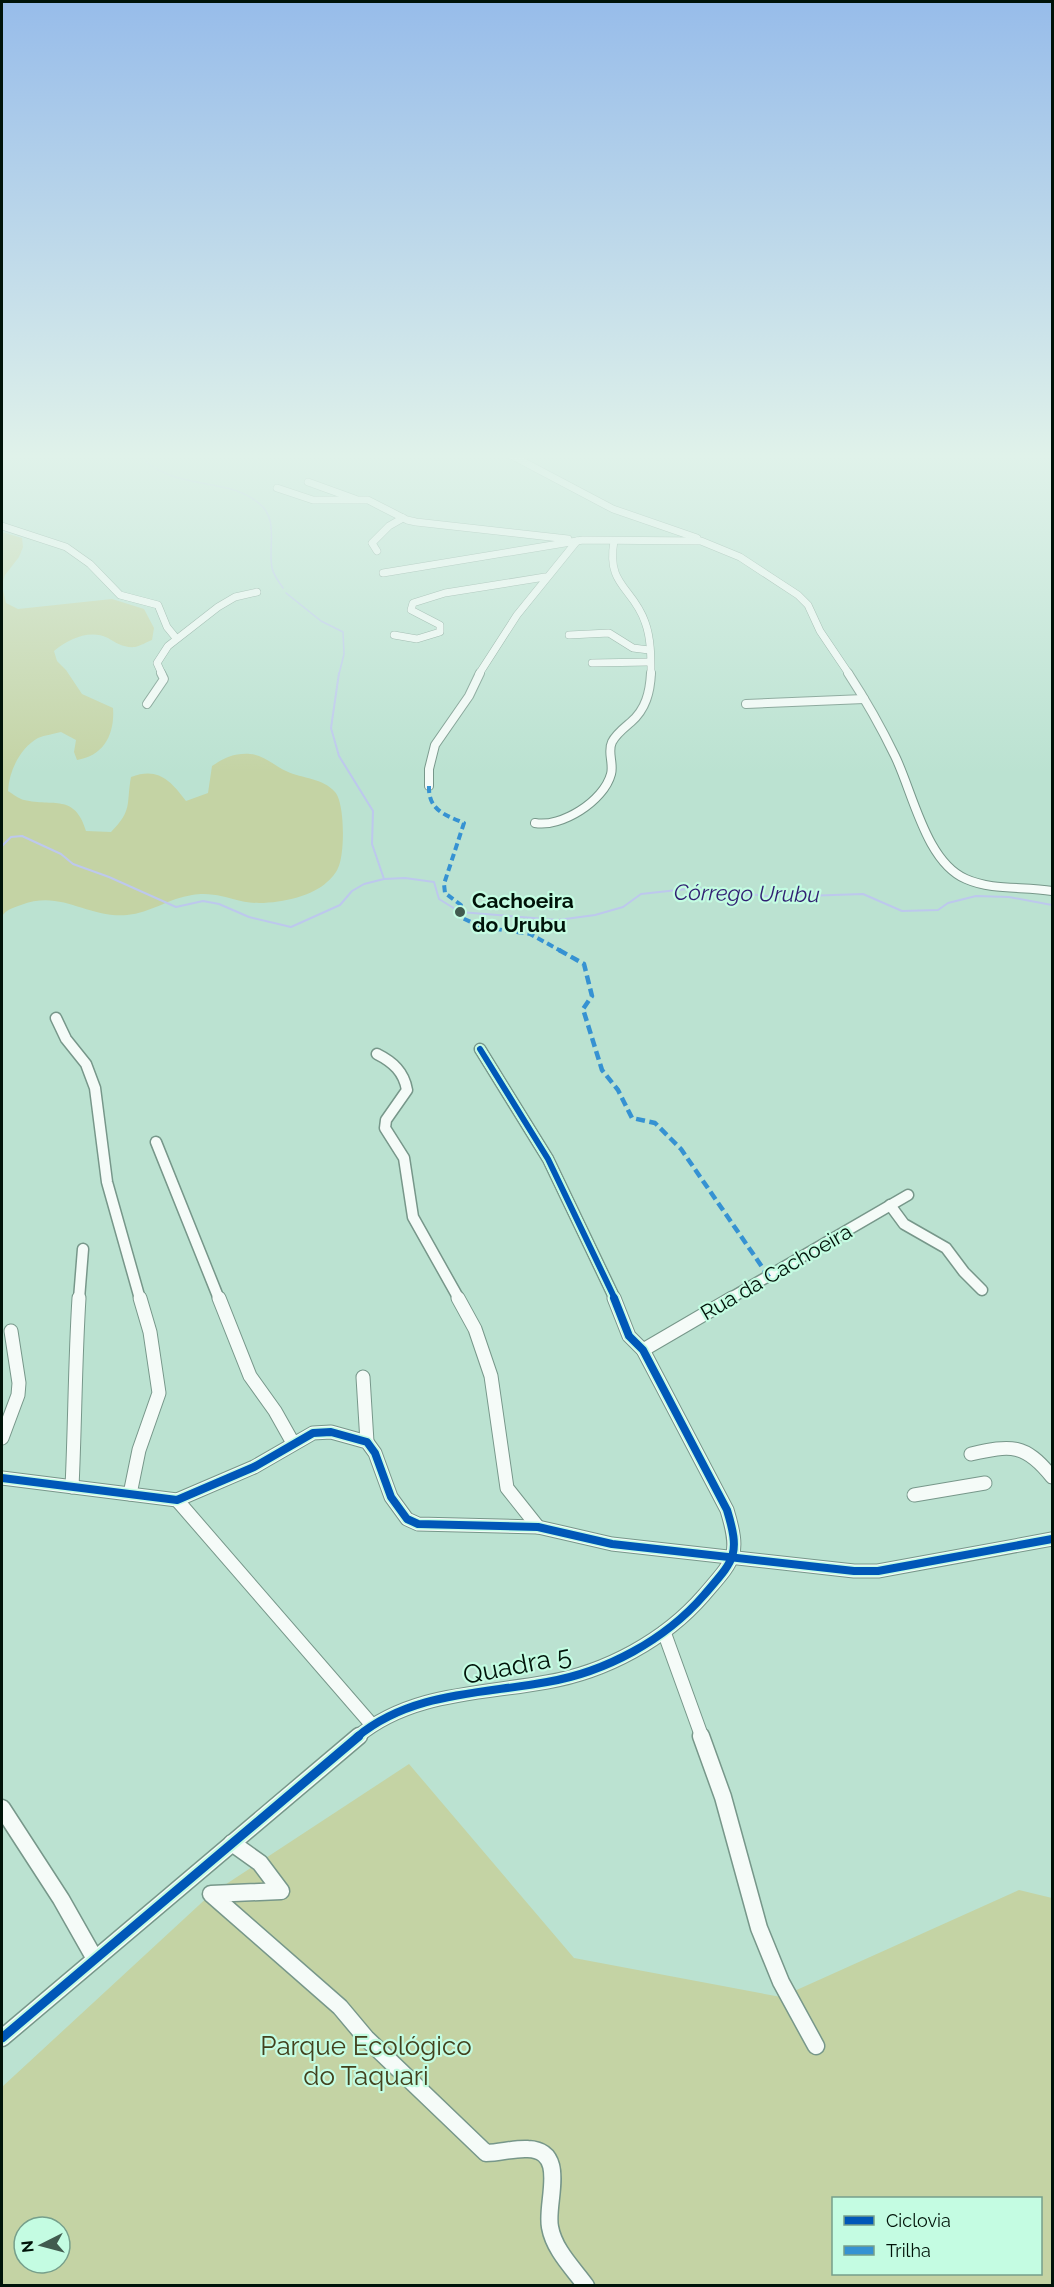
<svg xmlns="http://www.w3.org/2000/svg" width="1054" height="2287" font-family="Raleway,sans-serif">
	<style>
		.green { fill: #c4d3a4; fill-rule: evenodd }
		.lines { fill: none; stroke-linecap: round; stroke-linejoin: round }
		.stream-far1 { stroke: #bdc8ed; stroke-width: 1.5 }
		.stream { stroke: #bdc8ed; stroke-width: 2 }
		.minor-far4-casing { stroke: #77978a; stroke-width: 8 }
		.minor-far3-casing { stroke: #77978a; stroke-width: 10 }
		.minor-far2-casing { stroke: #77978a; stroke-width: 13 }
		.minor-far1-casing { stroke: #77978a; stroke-width: 15 }
		.minor-casing { stroke: #77978a; stroke-width: 19 }
		.minor-far4 { stroke: #f5fbf8; stroke-width: 7 }
		.minor-far3 { stroke: #f5fbf8; stroke-width: 8 }
		.minor-far2 { stroke: #f5fbf8; stroke-width: 10 }
		.minor-far1 { stroke: #f5fbf8; stroke-width: 13 }
		.minor { stroke: #f5fbf8; stroke-width: 16 }
		.quiet-far1 { stroke: #3692d2; stroke-width: 4; stroke-dasharray: 7 4; stroke-linecap: butt }
		.quiet { stroke: #3692d2; stroke-width: 4.5; stroke-dasharray: 9 4.5; stroke-linecap: butt }
		.cycleway-far2-casing { stroke: #c4fce2; stroke-width: 10 }
		.cycleway-far1-casing { stroke: #c4fce2; stroke-width: 11 }
		.cycleway-casing { stroke: #c4fce2; stroke-width: 13 }
		.cycleway-far2 { stroke: #0057b8; stroke-width: 6 }
		.cycleway-far1 { stroke: #0057b8; stroke-width: 8 }
		.cycleway { stroke: #0057b8; stroke-width: 9 }
		.poi-dot { fill: #415b4f; stroke: #c4fce2; stroke-width: 2 }
		.labels { text-anchor: middle; dominant-baseline: central; stroke-width: 4.5; stroke-linejoin: round; paint-order: stroke }
		.poi-label { font-size: 21px; font-weight: bold; fill: #001309; stroke: #c4fce2; text-anchor: start }
		.street-label { font-size: 21px; fill: #001309; stroke: #c4fce2 }
		.water-label { font-size: 22px; font-style: italic; fill: #301f72; stroke: #c4fce2 }
		.near-street-label { font-size: 26px; fill: #001309; stroke: #c4fce2 }
		.near-park-label { font-size: 26px; fill: #43411d; stroke: #c4fce2 }
	</style>
	<rect width="100%" height="100%" fill="#bbe2d1"/>
	<g class="green">
		<polygon points="2,532 22,538 23,547 19,557 5,575 2,584"/>
		<path d="M2 586 6 603 18 609 112 599 144 609 154 628 152 640C147 642 140 646 135 647 124 648 116 643 108 638 90 629 68 639 54 651L57 661 66 670 82 694 113 708C115 734 104 756 77 760L74 752 76 740 61 732C54 734 45 735 38 738 20 748 9 771 8 791 13 794 19 799 24 800 53 807 75 793 86 831L111 832C133 810 126 804 131 777 158 767 170 780 186 801L208 793 212 766C224 758 234 753 250 754 262 754 275 766 286 771 303 779 323 778 335 792 345 803 345 855 338 868 336 873 331 879 327 882 310 899 264 907 241 901 223 897 212 892 192 895 170 898 150 913 127 915 86 918 61 889 21 905 13 908 7 909 2 916Z"/>
		<path d="M409 1764 574 1958 781 1997 1019 1890 1052 1898V2285L2 2286V2087L211 1894ZM834 2198H1040V2274H834ZM24 2227H60V2263H24Z"/>
	</g>
	<g class="lines">
		<g class="stream-far1">
			<path d="M137 453C176 495 227 473 262 506 278 522 268 548 272 568 274 576 279 582 283 588"/>
			<polyline points="286,593 321,621 343,632 344,654 339,674"/>
		</g>
		<g class="stream">
			<polyline points="339,673 331,728 339,756 373,811 372,844 384,879"/>
			<polyline points="2,846 11,837 22,836 61,854 73,864 109,877 176,907 203,901 219,904 249,917 291,927 340,905 352,891 364,884 384,879 405,878 434,882 439,899 460,912 558,920 595,915 623,907 641,894 696,888 775,897 863,894 902,911 938,910 948,903 976,896 1009,897 1052,905"/>
		</g>
		<g class="minor-far4-casing">
			<g id="minor-far4">
				<polyline points="507,453 613,509 697,538"/>
				<polyline points="308,482 355,499"/>
				<polyline points="277,488 313,500 368,500 407,520 416,522 568,539"/>
				<polyline points="2,526 66,547 90,564 120,595 158,605 167,627 176,638"/>
				<path d="M614 541C606 586 633 587 645 622 651 638 651 657 651 674"/>
				<polyline points="377,551 372,543 389,526 403,518"/>
				<polyline points="383,573 583,540 701,541 740,557 798,595 808,605 820,631 849,674"/>
				<polyline points="394,635 417,639 440,632 440,625 411,610 413,603 445,593 545,577"/>
				<polyline points="569,635 609,633 633,648 649,650"/>
				<polyline points="592,663 649,662"/>
				<polyline points="162,674 157,663 168,646 218,607 235,597 257,592"/>
				<polyline points="479,674 517,615 577,541"/>
			</g>
		</g>
		<g class="minor-far3-casing">
			<g id="minor-far3">
				<path d="M848 673C865 699 881 727 895 756 913 793 926 862 966 879 993 891 1024 886 1052 891"/>
				<polyline points="147,704 164,679 161,673"/>
				<polyline points="746,704 864,699"/>
				<polyline points="429,786 429,769 435,745 469,696 480,673"/>
				<path d="M535 823C561 828 604 801 611 774 614 763 607 752 612 742 616 734 624 728 631 722 646 709 650 692 651 673"/>
			</g>
		</g>
		<g class="minor-far2-casing">
			<g id="minor-far2">
				<polyline points="56,1018 66,1039 86,1064 95,1088 107,1182 140,1299"/>
				<polyline points="480,1049 548,1159 615,1299"/>
				<path d="M377 1054C393 1062 404 1072 407 1090L386 1120 385 1128 404 1158 413 1217 459 1299"/>
				<polyline points="156,1142 219,1299"/>
				<polyline points="890,1205 904,1224 946,1248 964,1272 982,1290"/>
				<polyline points="79,1299 83,1249"/>
				<polyline points="729,1299 908,1195"/>
			</g>
		</g>
		<g class="minor-far1-casing">
			<g id="minor-far1">
				<polyline points="219,1298 250,1376 275,1411 293,1443"/>
				<polyline points="458,1298 475,1329 491,1376 507,1488 538,1527"/>
				<polyline points="643,1350 732,1298"/>
				<polyline points="363,1377 367,1442"/>
				<polyline points="2,1438 18,1395 19,1383 11,1331"/>
				<path d="M971 1454C1011 1445 1025 1443 1052 1477"/>
				<polyline points="2,1478 177,1500 254,1467 313,1433 331,1432 367,1442 375,1453 391,1497 407,1519 418,1524 538,1527 612,1544 854,1571 878,1571 1052,1539"/>
				<path d="M72 1487C75 1424 75 1361 79 1298"/>
				<polyline points="130,1494 139,1450 159,1393 150,1332 140,1298"/>
				<polyline points="914,1495 985,1483"/>
				<polyline points="177,1500 372,1725"/>
				<polyline points="664,1632 702,1737"/>
				<path d="M357 1737C411 1692 482 1694 547 1682 606 1672 665 1640 704 1595 734 1560 741 1556 727 1510L643 1350 629 1336 614 1298"/>
			</g>
		</g>
		<g class="minor-casing">
			<g id="minor">
				<polyline points="701,1736 723,1797 759,1928 781,1982 816,2046"/>
				<polyline points="2,1808 61,1899 95,1959"/>
				<path d="M232 1843 260 1863 281 1891 211 1894 340 2007 366 2038 486 2153C500 2153 514 2148 528 2149 569 2151 545 2203 550 2227 554 2250 573 2268 586 2286"/>
				<polyline points="2,2038 359,1736"/>
			</g>
		</g>
		<use href="#minor-far4" class="minor-far4"/>
		<use href="#minor-far3" class="minor-far3"/>
		<use href="#minor-far2" class="minor-far2"/>
		<use href="#minor-far1" class="minor-far1"/>
		<use href="#minor" class="minor"/>
		<path class="quiet-far1" d="M429 786C428 810 445 815 464 823L444 884 445 893 461 905 460 917 482 927 530 934 561 951"/>
		<polyline class="quiet" points="559,950 584,964 592,996 583,1009 602,1070 618,1090 632,1118 655,1123 681,1149 769,1277"/>
		<g class="cycleway-far2-casing">
			<polyline id="cycleway-far2" points="480,1049 548,1159 615,1299"/>
		</g>
		<g class="cycleway-far1-casing">
			<g id="cycleway-far1">
				<polyline points="2,1478 177,1500 254,1467 313,1433 331,1432 367,1442 375,1453 391,1497 407,1519 418,1524 538,1527 612,1544 854,1571 878,1571 1052,1539"/>
				<path d="M357 1737C411 1692 482 1694 547 1682 606 1672 665 1640 704 1595 734 1560 741 1556 727 1510L643 1350 629 1336 614 1298"/>
			</g>
		</g>
		<g class="cycleway-casing">
			<polyline id="cycleway" points="2,2038 359,1736"/>
		</g>
		<use href="#cycleway-far2" class="cycleway-far2"/>
		<use href="#cycleway-far1" class="cycleway-far1"/>
		<use href="#cycleway" class="cycleway"/>
	</g>
	<linearGradient id="sky" x2="0" y2="1"><stop stop-color="#97bcea"/><stop offset="0.59" stop-color="#e0f2ea"/><stop offset="1" stop-color="#e0f2ea" stop-opacity="0"/></linearGradient>
	<rect width="1054" height="773" fill="url(#sky)"/>
	<circle class="poi-dot" cx="460" cy="912" r="6"/>
	<g class="labels">
		<g class="poi-label">
			<text x="472" y="900">Cachoeira<tspan x="472" dy="24">do Urubu</tspan></text>
		</g>
		<g class="street-label">
			<text transform="translate(776 1272) rotate(-30)">Rua da Cachoeira</text>
		</g>
		<g class="water-label">
			<text transform="translate(747 893) rotate(1)">Córrego Urubu</text>
		</g>
		<g class="near-street-label">
			<text transform="translate(517 1665) rotate(-11)">Quadra 5</text>
		</g>
		<g class="near-park-label">
			<text x="366" y="2046">Parque Ecológico<tspan x="366" dy="30">do Taquari</tspan></text>
		</g>
	</g>
	<rect width="1054" height="2287" fill="none" stroke="#001309" stroke-width="6"/>
	<rect x="832" y="2197" width="210" height="78" fill="#c4fce2" stroke="#769f8b" stroke-width="1.5"/>
	<rect x="844" y="2216" width="30" height="9" fill="#0057b8" stroke="#769f8b" stroke-width="1.5"/>
	<text x="886" y="2227" font-size="18" fill="#001309">Ciclovia</text>
	<rect x="844" y="2246" width="30" height="9" fill="#3692d2" stroke="#769f8b" stroke-width="1.5"/>
	<text x="886" y="2257" font-size="18" fill="#001309">Trilha</text>
	<g transform="translate(42 2245) rotate(264)"><circle r="28" fill="#c4fce2" stroke="#769f8b" stroke-width="1.5"/>
	<path d="M0-4.5L10 22L0 15L-10 22Z" fill="#415b4f"/>
	<text y="-9" font-size="16" font-weight="bold" text-anchor="middle" fill="#001309">N</text>
	</g>
</svg>
